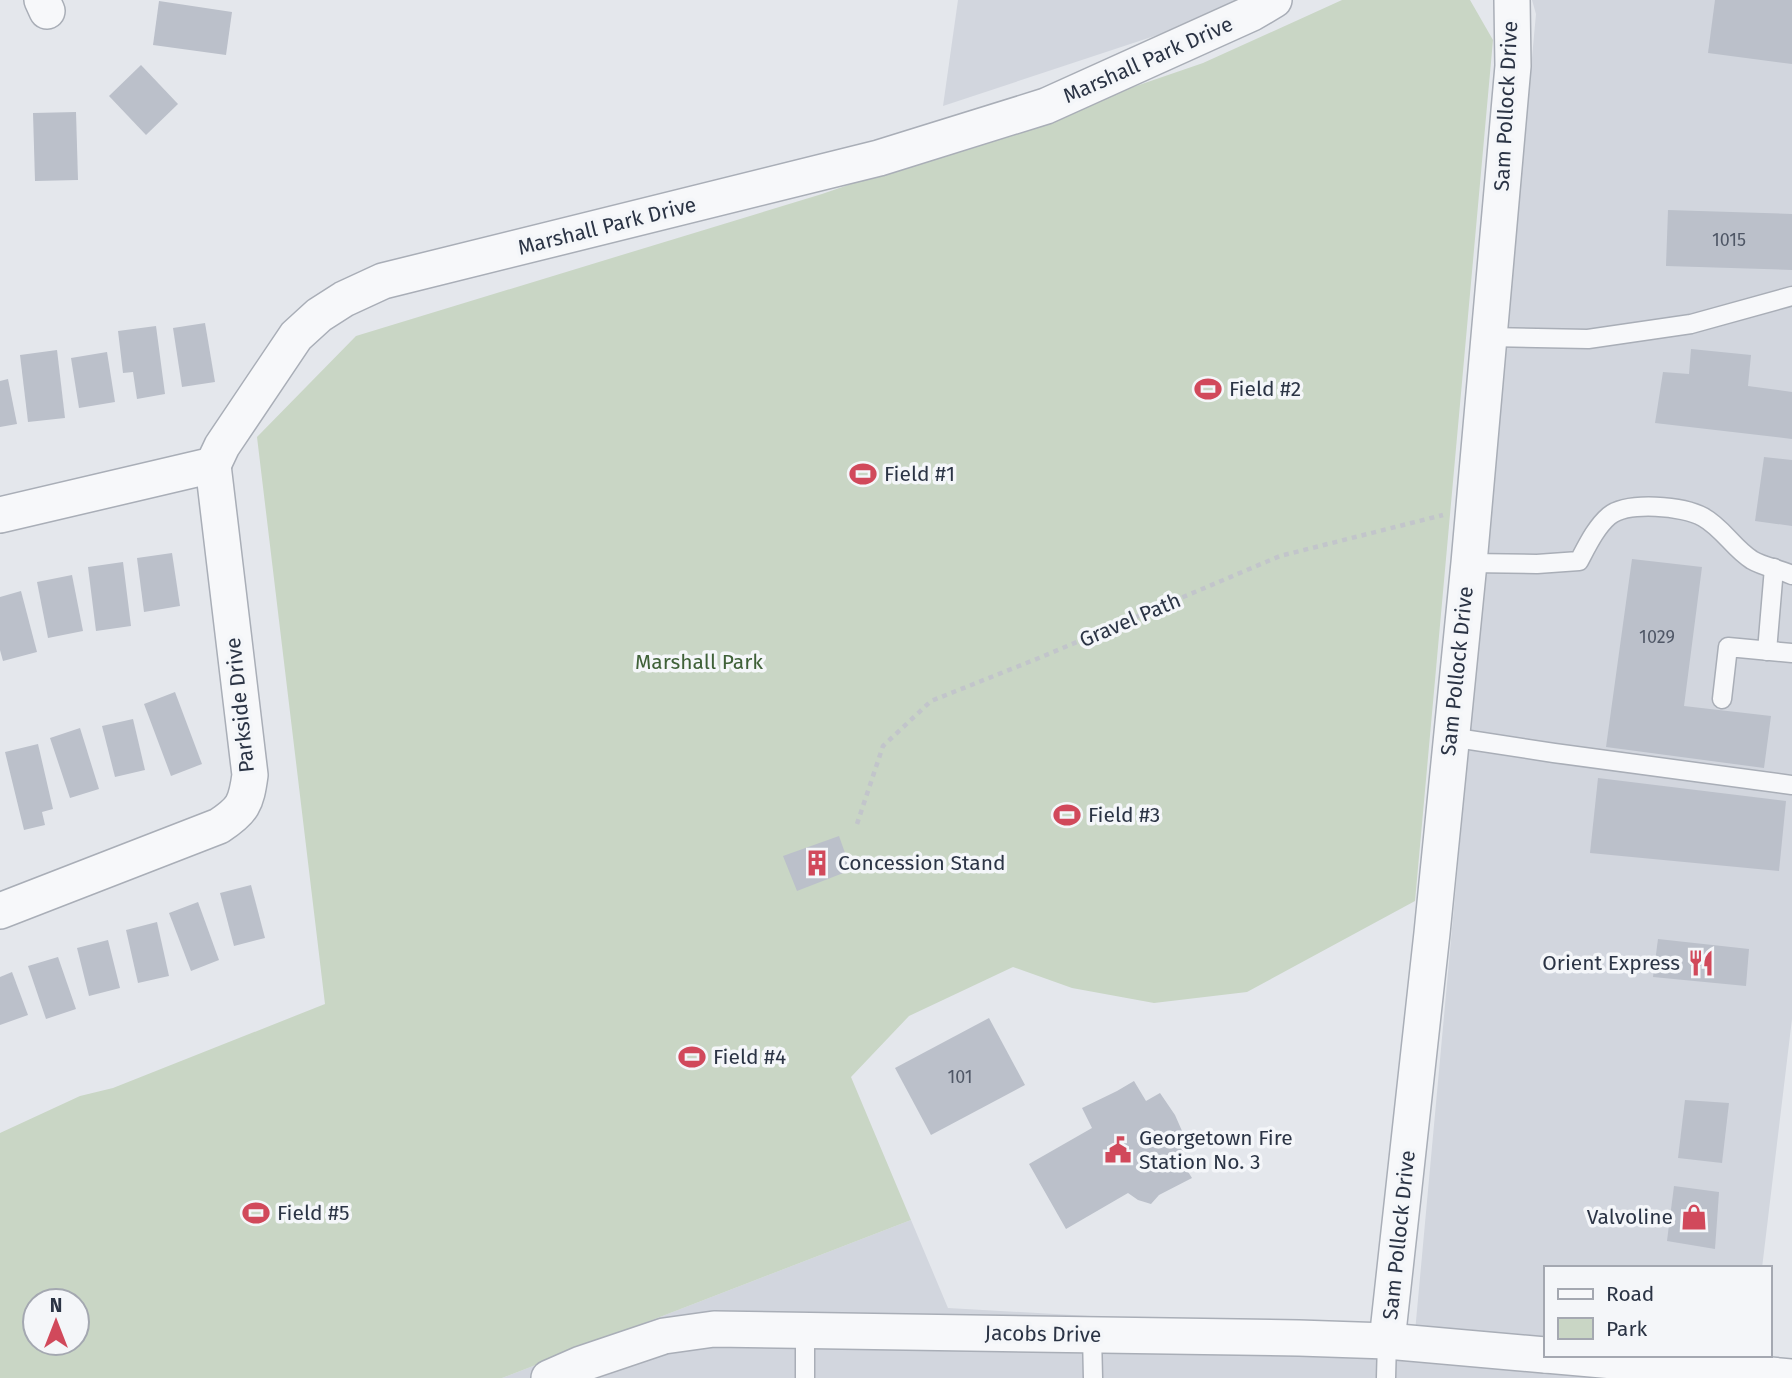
<svg xmlns="http://www.w3.org/2000/svg" width="1792" height="1378" font-family="'Fira Sans',sans-serif">
	<style>
		.built { fill: #d2d6de }
		.green { fill: #c9d6c5; fill-rule: evenodd }
		.building { fill: #bbc0ca }
		.lines { fill: none; stroke-linecap: round; stroke-linejoin: round }
		.lane-casing { stroke: #a9aeb7; stroke-width: 21 }
		.street-casing { stroke: #a9aeb7; stroke-width: 38 }
		.path { stroke: #c2c5cb; stroke-width: 4.5; stroke-dasharray: 5 5; stroke-linecap: butt }
		.lane { stroke: #f7f8fa; stroke-width: 18 }
		.street { stroke: #f7f8fa; stroke-width: 35 }
		.labels { text-anchor: middle; dominant-baseline: central; stroke-width: 7; stroke-linejoin: round; paint-order: stroke }
		.number-label { font-size: 18px; fill: #4f5766 }
		.street-label { font-size: 21px; fill: #2b3445; stroke: #f4f6f9 }
		.poi-label { font-size: 21px; fill: #2b3445; stroke: #f4f6f9; text-anchor: start }
		.park-label { font-size: 21px; fill: #3f6138; stroke: #f4f6f9 }
	</style>
	<rect width="100%" height="100%" fill="#e4e7ec"/>
	<g class="built">
		<polygon points="958,0 1237,0 1215,16 943,106"/>
		<polygon points="1532,0 1792,0 1792,1019 1762,1268 1545,1268 1545,1355 1752,1355 1751,1378 502,1378 911,1220 948,1308 1353,1331 1415,1332 1536,14"/>
	</g>
	<path class="green" d="M1342 0H1470L1493 40 1415 901 1247 992 1154 1003 1072 988 1013 967 909 1016 851 1077 911 1220 502 1378H0V1133L80 1096 113 1088 325 1004 257 437 356 336 822 194 1203 63ZM35 1301H77V1343H35Z"/>
	<g class="building">
		<polygon points="1715,0 1792,0 1792,64 1708,53"/>
		<polygon points="159,1 232,12 226,55 153,45"/>
		<polygon points="141,65 178,104 146,135 109,96"/>
		<polygon points="76,112 78,180 35,181 33,113"/>
		<polygon points="1668,210 1792,214 1792,270 1666,266"/>
		<polygon points="205,323 215,382 182,387 173,328"/>
		<polygon points="156,326 165,394 137,399 133,372 123,373 118,331"/>
		<polygon points="1691,349 1751,355 1748,386 1792,392 1792,439 1655,423 1663,372 1689,374"/>
		<polygon points="57,350 65,418 28,422 20,355"/>
		<polygon points="107,352 115,402 79,408 71,358"/>
		<polygon points="8,379 17,424 0,427 0,381"/>
		<polygon points="1764,457 1792,460 1792,526 1755,521"/>
		<polygon points="172,553 180,606 144,612 137,558"/>
		<polygon points="1632,559 1702,567 1684,706 1771,716 1764,768 1606,747"/>
		<polygon points="123,562 131,626 96,631 88,567"/>
		<polygon points="72,575 83,631 48,638 37,582"/>
		<polygon points="21,591 37,652 3,661 0,650 0,597"/>
		<polygon points="175,692 202,764 171,776 144,704"/>
		<polygon points="133,719 145,770 115,777 102,726"/>
		<polygon points="80,728 99,789 70,798 50,738"/>
		<polygon points="38,744 53,809 42,812 45,825 24,830 5,752"/>
		<polygon points="1598,778 1786,801 1779,871 1590,853"/>
		<polygon points="839,836 851,870 797,891 783,856"/>
		<polygon points="251,885 265,938 234,946 220,893"/>
		<polygon points="198,902 219,960 191,971 169,913"/>
		<polygon points="157,922 169,976 138,983 126,930"/>
		<polygon points="1658,939 1749,949 1746,986 1653,977"/>
		<polygon points="108,940 120,988 89,996 77,948"/>
		<polygon points="58,957 76,1009 46,1019 28,966"/>
		<polygon points="12,972 28,1015 0,1025 0,977"/>
		<polygon points="989,1018 1025,1085 931,1135 895,1068"/>
		<polygon points="1134,1081 1146,1101 1160,1093 1175,1115 1186,1140 1181,1161 1192,1178 1159,1195 1151,1204 1138,1200 1128,1193 1066,1229 1029,1164 1092,1128 1082,1108 1117,1091"/>
		<polygon points="1685,1100 1729,1103 1722,1163 1678,1158"/>
		<polygon points="1674,1186 1719,1192 1715,1249 1667,1241"/>
	</g>
	<g class="lines">
		<g class="lane-casing">
			<g id="lane">
				<polyline points="1489,337 1588,339 1691,324 1792,296"/>
				<path d="M1469 563 1537 564 1579 561C1587 546 1596 527 1609 516 1628 501 1683 506 1703 517 1723 528 1733 548 1752 560 1764 567 1779 569 1792 575"/>
				<polyline points="1767,651 1774,568"/>
				<polyline points="1722,699 1728,647 1792,653"/>
				<polyline points="1450,737 1554,753 1792,785"/>
				<polyline points="1092,1335 1093,1378"/>
				<polyline points="805,1378 805,1331"/>
				<polyline points="1386,1378 1387,1341"/>
			</g>
		</g>
		<g class="street-casing">
			<g id="street">
				<polyline points="42,0 47,11"/>
				<polyline points="0,515 213,465 222,446 296,336 319,315 344,299 383,281 879,158 1046,106 1252,13 1274,0"/>
				<path d="M0 911 219 826C243 810 246 804 250 775L213 465"/>
				<polyline points="1387,1341 1432,933 1469,563 1513,66 1512,0"/>
				<polyline points="1546,1355 1792,1377"/>
				<polyline points="549,1378 581,1364 664,1336 714,1329 1299,1338 1387,1341 1545,1355"/>
			</g>
		</g>
		<polyline class="path" points="857,824 883,746 931,701 1039,658 1280,556 1443,515"/>
		<use href="#lane" class="lane"/>
		<use href="#street" class="street"/>
	</g>
	<defs>
		<g id="stadium-bare" transform="scale(2.1)"><path d="M0-5a6.5 5 0 1 0 0 10a6.5 5 0 1 0 0-10ZM-3.5-1.8h7v3.6h-7Z" fill="#d1495b" stroke="#f4f6f9" stroke-width="2.5" paint-order="stroke"/></g>
		<g id="building-bare" transform="scale(2.1)"><path d="M-4-6H4V6H1V3H-1V6H-4ZM-2.5-4.3h1.7v1.8h-1.7ZM.8-4.3h1.7v1.8H.8ZM-2.5-1h1.7V.8h-1.7ZM.8-1h1.7V.8H.8Z" fill="#d1495b" stroke="#f4f6f9" stroke-width="2.5" paint-order="stroke"/></g>
		<g id="restaurant-bare" transform="scale(2.1)"><path d="M-5-6h1v4h1v-4h1v4h1v-4h1v5L-1.5 .5V6h-2V.5L-5-1ZM5-6V6H3V1.5H1.5Q1.5-4 5-6Z" fill="#d1495b" stroke="#f4f6f9" stroke-width="2.5" paint-order="stroke"/></g>
		<g id="civic-bare" transform="scale(2.1)"><path d="M-.6-6.5H3V-4.5H.6V-3L4-1V1h2V6H-6V1h2V-1L-.6-3ZM-1.2 2.5V6h2.4V2.5Z" fill="#d1495b" stroke="#f4f6f9" stroke-width="2.5" paint-order="stroke"/></g>
		<g id="shop-bare" transform="scale(2.1)"><path d="M-5-2.5h2.3a2.7 3.5 0 0 1 5.4 0H5L5.5 6h-11ZM-1.5-2.5h3a1.5 2.3 0 0 0-3 0Z" fill="#d1495b" stroke="#f4f6f9" stroke-width="2.5" paint-order="stroke"/></g>
	</defs>
	<g fill-rule="evenodd">
		<use href="#stadium-bare" x="1208" y="389"/>
		<use href="#stadium-bare" x="863" y="474"/>
		<use href="#stadium-bare" x="1067" y="815"/>
		<use href="#building-bare" x="817" y="863"/>
		<use href="#restaurant-bare" x="1701" y="963"/>
		<use href="#stadium-bare" x="692" y="1057"/>
		<use href="#civic-bare" x="1118" y="1150"/>
		<use href="#stadium-bare" x="256" y="1213"/>
		<use href="#shop-bare" x="1694" y="1217"/>
	</g>
	<g class="labels">
		<g class="number-label">
			<text x="1729" y="240">1015</text>
			<text x="1657" y="637">1029</text>
			<text x="960" y="1077">101</text>
		</g>
		<g class="street-label">
			<text transform="translate(1148 60) rotate(-24)">Marshall Park Drive</text>
			<text transform="translate(1506 106) rotate(-87)">Sam Pollock Drive</text>
			<text transform="translate(607 226) rotate(-14)">Marshall Park Drive</text>
			<text transform="translate(1130 620) rotate(-23)">Gravel Path</text>
			<text transform="translate(1457 671) rotate(-84)">Sam Pollock Drive</text>
			<text transform="translate(240 705) rotate(-96)">Parkside Drive</text>
			<text transform="translate(1399 1235) rotate(-84)">Sam Pollock Drive</text>
			<text transform="translate(1043 1334) rotate(1)">Jacobs Drive</text>
		</g>
		<g class="poi-label">
			<text x="1229" y="389">Field #2</text>
			<text x="884" y="474">Field #1</text>
			<text x="1088" y="815">Field #3</text>
			<text x="838" y="863">Concession Stand</text>
			<text x="1680" y="963" text-anchor="end">Orient Express</text>
			<text x="713" y="1057">Field #4</text>
			<text x="1139" y="1138">Georgetown Fire<tspan x="1139" dy="24">Station No. 3</tspan></text>
			<text x="277" y="1213">Field #5</text>
			<text x="1673" y="1217" text-anchor="end">Valvoline</text>
		</g>
		<g class="park-label">
			<text x="699" y="662">Marshall Park</text>
		</g>
	</g>
	<rect x="1544" y="1266" width="228" height="91" fill="#f4f6f9" stroke="#a4a8b1" stroke-width="2"/>
	<rect x="1558" y="1289" width="35" height="10" fill="#f7f8fa" stroke="#a4a8b1" stroke-width="2"/>
	<text x="1606" y="1301" font-size="21" fill="#2b3445">Road</text>
	<rect x="1558" y="1318" width="35" height="21" fill="#c9d6c5" stroke="#a4a8b1" stroke-width="2"/>
	<text x="1606" y="1336" font-size="21" fill="#2b3445">Park</text>
	<g transform="translate(56 1322)"><circle r="33" fill="#f4f6f9" stroke="#a4a8b1" stroke-width="2"/>
	<path d="M0-5L12 26L0 18L-12 26Z" fill="#d1495b"/>
	<text y="-10" font-size="19" font-weight="bold" text-anchor="middle" fill="#2b3445">N</text>
	</g>
</svg>
